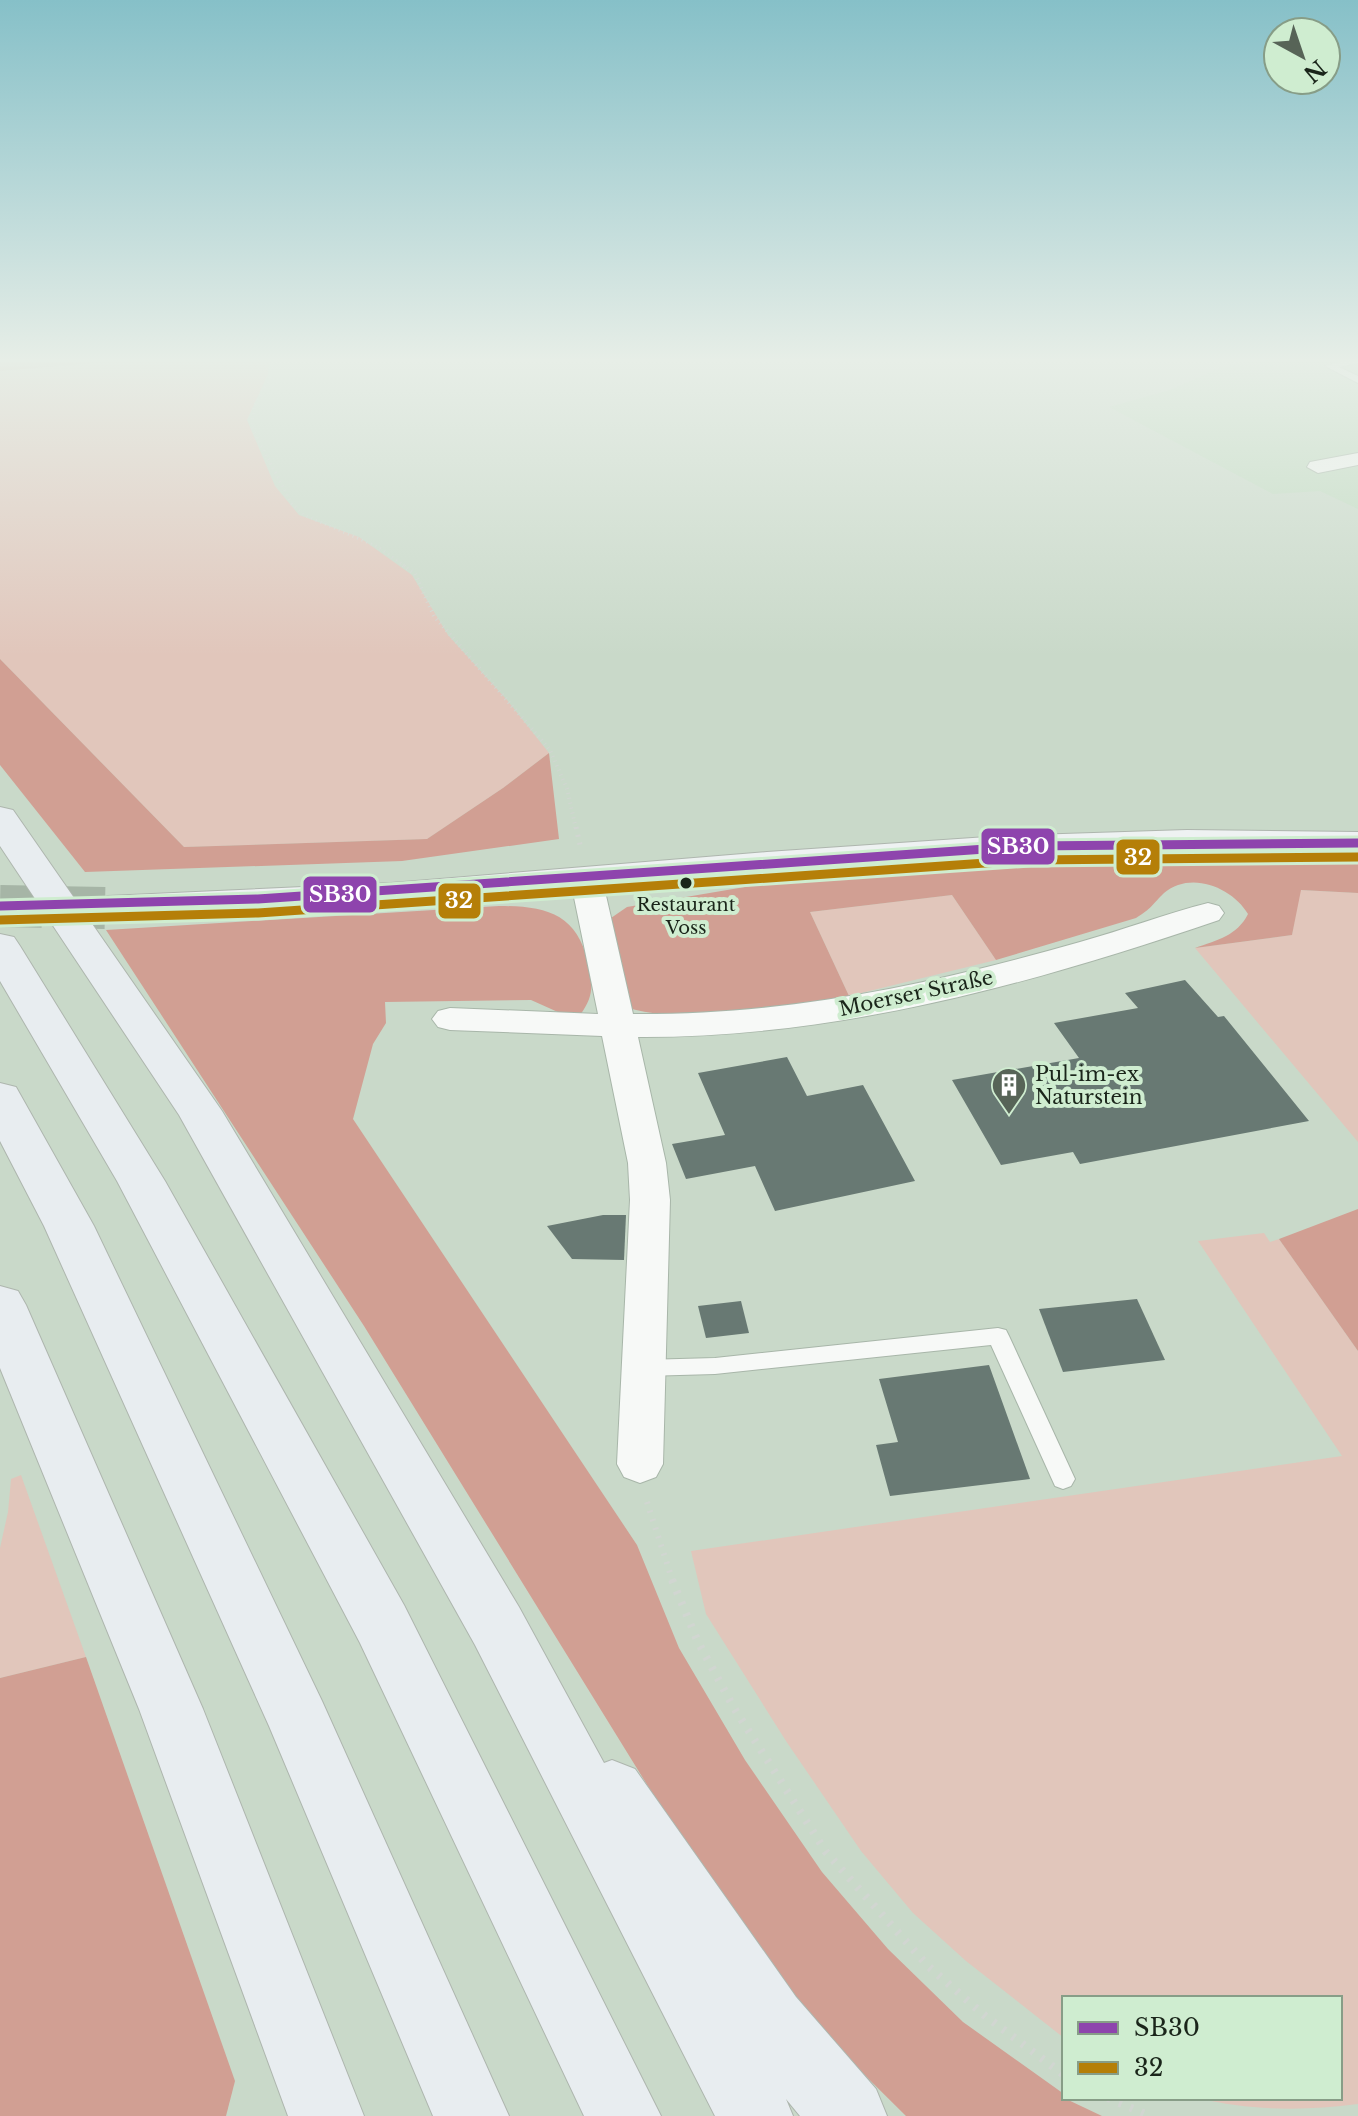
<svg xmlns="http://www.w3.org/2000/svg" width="1358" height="2116" font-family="'Libre Baskerville',serif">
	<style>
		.built { fill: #bfdabf }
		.green { fill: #e1c6bb }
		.forest { fill: #d19f93 }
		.building { fill: #687973 }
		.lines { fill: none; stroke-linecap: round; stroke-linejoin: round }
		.primary-tunnel { stroke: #a6b5a6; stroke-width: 42; stroke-dasharray: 42 21; stroke-linecap: butt }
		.service-casing { stroke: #a8b6a9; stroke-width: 2 }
		.minor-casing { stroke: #a8b6a9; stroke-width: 2 }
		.primary-casing { stroke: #aeb6ae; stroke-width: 2 }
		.motorway-casing { stroke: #aeb6ae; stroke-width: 2 }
		.path-far4 { stroke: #d1d6d1; stroke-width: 3; stroke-dasharray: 1 4; stroke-linecap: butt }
		.path-far3 { stroke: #d1d6d1; stroke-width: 4; stroke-dasharray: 1 4; stroke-linecap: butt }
		.path-far2 { stroke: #d1d6d1; stroke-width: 5; stroke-dasharray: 2 6; stroke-linecap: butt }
		.path-far1 { stroke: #d1d6d1; stroke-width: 6; stroke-dasharray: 2 7; stroke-linecap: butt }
		.path { stroke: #d1d6d1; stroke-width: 8; stroke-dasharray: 3 9; stroke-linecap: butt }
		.service { fill: #f7f9f7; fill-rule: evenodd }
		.minor { fill: #f7f9f7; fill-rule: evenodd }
		.primary { fill: #eef2f2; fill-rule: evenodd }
		.motorway { fill: #e8edf0; fill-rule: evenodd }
		.bus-1-casing { stroke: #cfedd0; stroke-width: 15 }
		.bus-2-casing { stroke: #cfedd0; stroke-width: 15 }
		.bus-1 { stroke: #8e44ad; stroke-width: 9 }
		.bus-2 { stroke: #b57f08; stroke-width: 9 }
		.bus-dot { fill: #1a251a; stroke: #cfedd0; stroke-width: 3 }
		.labels { text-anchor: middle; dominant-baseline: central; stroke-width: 8; stroke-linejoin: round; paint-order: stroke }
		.bus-label { font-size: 18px; fill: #1a251a; stroke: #cfedd0 }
		.street-label { font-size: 20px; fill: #1a251a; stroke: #cfedd0 }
		.poi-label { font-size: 20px; fill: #1a251a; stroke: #cfedd0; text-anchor: start }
		.line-badge { stroke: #cfedd0; stroke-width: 3 }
		.badge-label { font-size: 22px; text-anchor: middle; font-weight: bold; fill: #fff }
	</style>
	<rect width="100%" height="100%" fill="#c9d9c9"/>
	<polygon class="built" points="1257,360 1358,360 1358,509 1320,491 1273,494 1109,407 1170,390 1222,367"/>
	<g class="green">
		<polygon points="132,360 269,360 268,374 247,420 275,486 299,515 359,537 412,575 448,635 507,700 549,753 503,788 427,839 184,847 0,659 0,371"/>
		<polygon points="1300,890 1358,893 1358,1142 1195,948 1292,935"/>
		<polygon points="952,895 996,960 849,996 810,912"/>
		<path d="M1264 1233 1270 1242 1279 1239 1358 1351V2104C1303 2111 1252 2111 1198 2098H1340V1998H1064V2038L966 1961 913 1913 861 1851 786 1741 706 1614 691 1551 1342 1456 1198 1241Z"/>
		<polygon points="21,1475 86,1657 0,1678 0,1548 8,1512 11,1479"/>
	</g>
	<g class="forest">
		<polygon points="0,360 132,360 0,371"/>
		<polygon points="0,659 184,847 427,839 503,788 549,753 559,839 402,861 85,872 0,765"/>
		<path d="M1229 859 1358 862V893L1301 890 1292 935 1195 948C1217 940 1237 936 1248 914 1233 888 1191 870 1164 893 1153 904 1151 909 1136 918L996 960 952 895 810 912 849 996C779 1008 699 1027 628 1008L611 918 627 907 768 883 1103 861Z"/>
		<path d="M499 906C545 906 577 913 588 963 593 985 594 996 580 1015L569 1017 531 1000 385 1002 386 1023 373 1044 353 1119 637 1545 679 1648 745 1760 822 1872 888 1949 963 2022 1064 2094V2098L1102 2116H906L793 2004 654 1796 364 1326 106 930Z"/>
		<polygon points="1358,1209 1358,1351 1279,1239"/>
		<polygon points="86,1657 235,2081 226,2116 0,2116 0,1678"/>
	</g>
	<g class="building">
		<polygon points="1185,980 1218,1017 1224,1016 1309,1121 1080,1164 1073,1152 1001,1165 952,1080 1079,1058 1054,1023 1138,1008 1125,993"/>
		<polygon points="787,1057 807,1096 863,1085 915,1181 775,1211 755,1166 686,1179 672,1144 725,1135 698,1073"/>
		<polygon points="603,1215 626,1215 624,1260 572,1259 547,1226"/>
		<polygon points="1137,1299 1165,1360 1063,1372 1039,1309"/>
		<polygon points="741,1301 749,1333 706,1338 698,1306"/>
		<polygon points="989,1365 1030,1479 890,1496 876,1445 898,1442 879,1379"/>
	</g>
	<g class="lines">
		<polyline class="primary-tunnel" points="0,906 108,908"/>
		<g class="service-casing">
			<g id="service">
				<polygon points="1346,360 1358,360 1358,363 1339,367 1358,376 1358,383 1325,366"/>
				<polygon points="998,1328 1006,1330 1009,1336 1075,1479 1071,1486 1063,1489 1055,1486 991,1345 715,1374 644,1376 636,1374 633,1368 636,1362 644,1360 715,1358"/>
			</g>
		</g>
		<g class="minor-casing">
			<g id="minor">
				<polygon points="1358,453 1358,465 1318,473 1307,467 1310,462"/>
				<path d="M586 869 597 871 602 878 633 1014C791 1015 929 985 1080 942 1123 930 1165 914 1208 903L1219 906 1224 913 1219 920C1032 984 837 1038 638 1037L666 1163 670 1200 663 1464 656 1477 640 1483 624 1477 617 1464 630 1200 628 1163 602 1036 450 1030 438 1027 432 1019 438 1011 450 1008 598 1014 570 878 575 871Z"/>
			</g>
		</g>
		<g class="primary-casing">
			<polygon id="primary" points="1187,830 1358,832 1358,854 1187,852 1002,858 767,874 391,907 108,920 94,916 88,908 94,900 108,896 391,883 767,852 1002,836"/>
		</g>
		<g class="motorway-casing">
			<g id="motorway">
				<polygon points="0,807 13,810 222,1111 519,1607 604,1763 612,1760 635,1769 796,1997 876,2089 887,2116 800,2116 786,2099 793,2116 715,2116 475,1645 179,1115 0,846"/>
				<polygon points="0,934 14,937 20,946 165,1181 404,1605 661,2116 584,2116 360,1643 117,1181 0,981"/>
				<polygon points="0,1083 16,1087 94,1226 322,1701 509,2116 433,2116 269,1726 44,1226 0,1141"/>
				<polygon points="0,1286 18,1291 26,1305 203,1709 364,2116 288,2116 139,1709 0,1368"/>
			</g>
		</g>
		<polyline class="path-far4" points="280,360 254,406 252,428 292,504 304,515 378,547 406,567"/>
		<polyline class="path-far3" points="403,565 415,574 434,616 550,750 567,789 576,829"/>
		<polyline class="path-far2" points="576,827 581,849"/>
		<polyline class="path-far1" points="647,1502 673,1582"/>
		<g class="path">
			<polyline points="672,1580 698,1642 734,1708 826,1852 928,1966 984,2015 1064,2075"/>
			<polyline points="1108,2098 1150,2116"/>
		</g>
		<use href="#service" class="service"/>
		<use href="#minor" class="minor"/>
		<use href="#primary" class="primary"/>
		<use href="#motorway" class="motorway"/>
		<g class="bus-1-casing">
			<polyline id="bus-1" points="0,906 258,899 1030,846 1358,843"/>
		</g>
		<g class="bus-2-casing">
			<polyline id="bus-2" points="0,920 258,913 1030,860 1358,857"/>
		</g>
		<use href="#bus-1" class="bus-1"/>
		<use href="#bus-2" class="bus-2"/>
	</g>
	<linearGradient id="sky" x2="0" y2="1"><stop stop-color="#86c0c8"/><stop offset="0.55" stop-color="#e7eee7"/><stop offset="1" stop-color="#e7eee7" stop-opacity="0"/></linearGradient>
	<rect width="1358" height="656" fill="url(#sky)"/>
	<defs>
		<g id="building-pin" transform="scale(1.8)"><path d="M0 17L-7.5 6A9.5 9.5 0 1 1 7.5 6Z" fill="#576457" stroke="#cfedd0"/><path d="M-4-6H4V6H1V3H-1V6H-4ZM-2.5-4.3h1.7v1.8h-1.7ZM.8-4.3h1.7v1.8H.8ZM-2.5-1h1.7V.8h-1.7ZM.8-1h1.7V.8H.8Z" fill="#fff"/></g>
	</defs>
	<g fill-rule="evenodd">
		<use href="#building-pin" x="1009" y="1085"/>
	</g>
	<circle class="bus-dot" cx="686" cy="883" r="7"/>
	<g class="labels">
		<g class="bus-label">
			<text x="686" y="905">Restaurant<tspan x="686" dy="23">Voss</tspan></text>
		</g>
		<g class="street-label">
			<text transform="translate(916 993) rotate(-12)">Moerser Straße</text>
		</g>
		<g class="poi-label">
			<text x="1035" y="1074">Pul-im-ex<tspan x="1035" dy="23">Naturstein</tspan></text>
		</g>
	</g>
	<g class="line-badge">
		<rect x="980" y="827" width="76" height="39" rx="8" fill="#8e44ad"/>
		<rect x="1115" y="838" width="46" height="38" rx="8" fill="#b57f08"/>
		<rect x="302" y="875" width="76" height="39" rx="8" fill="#8e44ad"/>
		<rect x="437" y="882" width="45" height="38" rx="8" fill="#b57f08"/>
	</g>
	<g class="badge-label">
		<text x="1018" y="854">SB30</text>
		<text x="1138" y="865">32</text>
		<text x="340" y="902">SB30</text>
		<text x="459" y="908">32</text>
	</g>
	<rect x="1062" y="1996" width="280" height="104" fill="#cfedd0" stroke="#879d87" stroke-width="2"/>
	<rect x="1078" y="2022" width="40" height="12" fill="#8e44ad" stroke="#879d87" stroke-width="2"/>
	<text x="1134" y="2036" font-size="24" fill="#1a251a">SB30</text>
	<rect x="1078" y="2062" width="40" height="12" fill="#b57f08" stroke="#879d87" stroke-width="2"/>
	<text x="1134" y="2076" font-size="24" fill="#1a251a">32</text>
	<g transform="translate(1302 56) rotate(140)"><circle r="38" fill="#cfedd0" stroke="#879d87" stroke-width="2"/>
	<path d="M0-6L14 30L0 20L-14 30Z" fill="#576457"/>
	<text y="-12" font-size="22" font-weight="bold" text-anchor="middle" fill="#1a251a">N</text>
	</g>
</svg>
